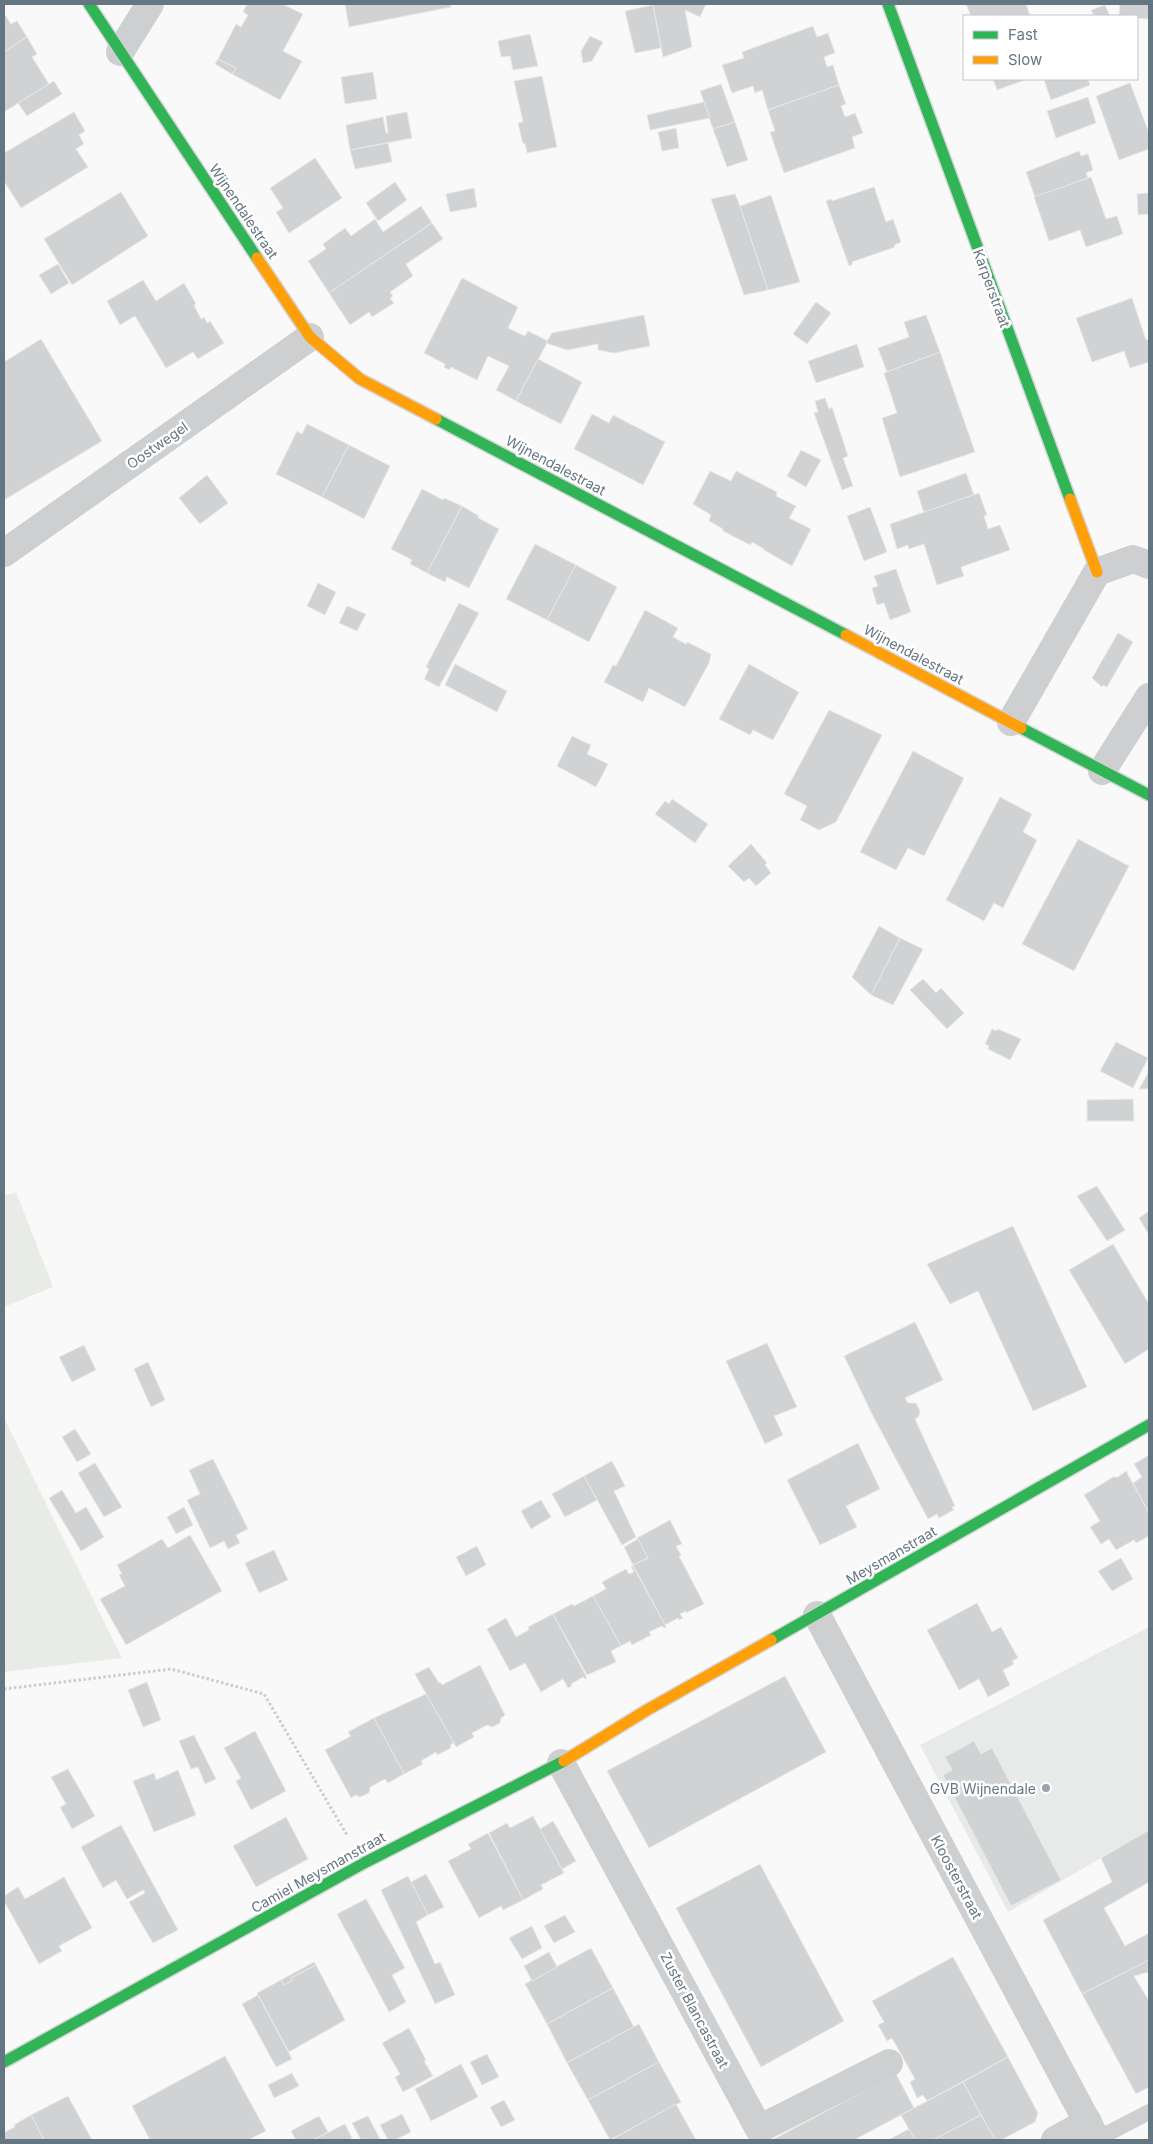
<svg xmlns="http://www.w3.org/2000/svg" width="1153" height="2144" font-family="Inter,sans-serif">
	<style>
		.built { fill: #e8e9e9 }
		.green { fill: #e8ebe6 }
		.building { fill: #d0d2d3; stroke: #e8e8e8 }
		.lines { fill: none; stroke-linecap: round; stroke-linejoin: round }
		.fast-casing { stroke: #d5d6d7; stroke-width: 14 }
		.slow-casing { stroke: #d5d6d7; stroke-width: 14 }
		.path { stroke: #cbcccd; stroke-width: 3; stroke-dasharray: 2.5 2.5; stroke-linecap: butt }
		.lane { stroke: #cecfd0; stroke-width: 16 }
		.street { stroke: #cecfd0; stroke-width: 28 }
		.fast { stroke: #30b455; stroke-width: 11 }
		.slow { stroke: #ff9f0a; stroke-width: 11 }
		.poi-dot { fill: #99a4ac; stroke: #fff; stroke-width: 2 }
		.labels { text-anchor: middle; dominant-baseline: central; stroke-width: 5; stroke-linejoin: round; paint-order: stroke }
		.street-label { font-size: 14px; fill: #657683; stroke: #fff }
		.poi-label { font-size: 14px; fill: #657683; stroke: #fff; text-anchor: end }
	</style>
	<rect width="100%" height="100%" fill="#f9f9f9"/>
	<polygon class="built" points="1149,1627 1149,1830 1008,1912 920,1745"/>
	<g class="green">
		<polygon points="16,1192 53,1287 4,1307 4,1196"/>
		<polygon points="4,1418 122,1658 4,1672"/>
	</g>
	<g class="building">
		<polygon points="247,4 282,4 303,14 283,51 302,61 280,100 232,74 236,68 218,59 236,24 241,27 248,15 243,12"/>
		<polygon points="345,4 450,4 451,7 349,27"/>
		<polygon points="658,4 706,4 700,17 685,10 692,47 663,57 653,5"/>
		<polygon points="966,4 1026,4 1030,16 971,16"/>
		<polygon points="1120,4 1149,4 1149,19 1137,18 1137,16 1119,16"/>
		<polygon points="653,5 661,48 635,53 625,11"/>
		<polygon points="1105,5 1110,16 1094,16 1091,10"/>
		<polygon points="4,13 11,24 17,21 27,37 4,52"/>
		<polygon points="813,26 817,37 828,33 835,53 824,57 827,67 833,65 839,85 768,110 762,90 755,93 753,86 732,93 722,65 744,58 742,52"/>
		<polygon points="530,34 538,66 513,70 510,56 501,57 498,41"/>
		<polygon points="590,36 603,42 592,61 583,63 581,51"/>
		<polygon points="27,37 37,54 32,57 49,84 4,112 4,52"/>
		<polygon points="218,59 236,68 232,74 215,64"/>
		<polygon points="373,72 377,99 345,104 341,77"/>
		<polygon points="542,76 557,147 527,153 525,143 523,144 518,123 523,122 514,81"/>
		<polygon points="993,79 1028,79 997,90"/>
		<polygon points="1048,79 1088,79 1090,85 1051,100 1044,80"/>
		<polygon points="54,81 62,94 27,116 18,103"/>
		<polygon points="1130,83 1149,133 1149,149 1119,160 1096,96"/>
		<polygon points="721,84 735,122 713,129 700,91"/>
		<polygon points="839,85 846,104 841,106 845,117 855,113 863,133 852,137 855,148 784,173 770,132 775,131 768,110"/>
		<polygon points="1088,97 1096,123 1056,138 1047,111"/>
		<polygon points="704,102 710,118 650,130 647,115"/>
		<polygon points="74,112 85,131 79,135 84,144 76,149 88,167 21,208 4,181 4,153"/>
		<polygon points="407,112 412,138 350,150 346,125 383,117 386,133 388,133 386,116"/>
		<polygon points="735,122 748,160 727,167 713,129"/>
		<polygon points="676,128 679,148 662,151 658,132"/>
		<polygon points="388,143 392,162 355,169 350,150"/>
		<polygon points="1079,151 1081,156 1088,154 1093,170 1086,173 1088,178 1035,197 1026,172"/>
		<polygon points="315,158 342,198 289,233 276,212 283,208 270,188"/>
		<polygon points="1091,177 1106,219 1117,216 1123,234 1086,247 1080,230 1049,241 1034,197"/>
		<polygon points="395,182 407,200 378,221 366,203"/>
		<polygon points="874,187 886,222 893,219 901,242 894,245 895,247 852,262 853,264 849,266 826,201 831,199 832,201"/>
		<polygon points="474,188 477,207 450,212 446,194"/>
		<polygon points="121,192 148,236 72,285 44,239"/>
		<polygon points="1149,193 1149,214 1138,215 1137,194"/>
		<polygon points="735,194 740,206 768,290 744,295 711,199"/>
		<polygon points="771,195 800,282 768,290 740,206"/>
		<polygon points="421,206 432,223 329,293 308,261 326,249 323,244 345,228 351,236 375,219 383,232"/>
		<polygon points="432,223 443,239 406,264 413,276 390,292 393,296 390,298 394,303 372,317 369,312 350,325 329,293"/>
		<polygon points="58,264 69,283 51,294 39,275"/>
		<polygon points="462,278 518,307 508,328 525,336 528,331 548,341 516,401 496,390 509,366 488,356 477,380 451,367 449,370 444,367 445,364 424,353"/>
		<polygon points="143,280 156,301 184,283 196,304 194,305 201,319 204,317 207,323 210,321 224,343 198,359 193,352 166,368 135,316 120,325 107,301"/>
		<polygon points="1132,298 1146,340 1149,340 1149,362 1130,368 1124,351 1092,362 1076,318"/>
		<polygon points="816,302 831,313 807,344 793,334"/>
		<polygon points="644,315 650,346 614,353 598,350 598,344 567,350 546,343 552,333"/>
		<polygon points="926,315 940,352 887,372 878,348 909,337 904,322"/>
		<polygon points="41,339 102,441 4,500 4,362"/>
		<polygon points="857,344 864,367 816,383 808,361"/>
		<polygon points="940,352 975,452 900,477 882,418 897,413 884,373"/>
		<polygon points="538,359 582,382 561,424 516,401"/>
		<polygon points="825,398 829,409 832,407 848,456 843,458 853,486 842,490 814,413 818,412 815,401"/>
		<polygon points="592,414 609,423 613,415 665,442 643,485 574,449"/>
		<polygon points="307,424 349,445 322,497 276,474 297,431 302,434"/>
		<polygon points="349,445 390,466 364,519 322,497"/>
		<polygon points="801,450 821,460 806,487 787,476"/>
		<polygon points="710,471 731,481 736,471 777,492 776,496 796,506 789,518 811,529 792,566 764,550 764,549 752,542 750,545 723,531 723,529 709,521 711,515 693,504"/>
		<polygon points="966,473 974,495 924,513 917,491"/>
		<polygon points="207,475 228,503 200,524 179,498"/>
		<polygon points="422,489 443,500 444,498 462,506 427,573 410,564 412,560 391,549"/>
		<polygon points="979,493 987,515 984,516 988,529 1000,525 1010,550 961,567 964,576 937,585 924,544 909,549 908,545 897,549 890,524"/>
		<polygon points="462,506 479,516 478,518 499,529 469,588 447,577 445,582 427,573"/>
		<polygon points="870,507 887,552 864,561 847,516"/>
		<polygon points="535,544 576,565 547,620 506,599"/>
		<polygon points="576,565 617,587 589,642 547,620"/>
		<polygon points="896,569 911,612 890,620 884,603 877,605 872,588 878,586 874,576"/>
		<polygon points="318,583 336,592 325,615 307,606"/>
		<polygon points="459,603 479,613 439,687 424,679 429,669 426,667"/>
		<polygon points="347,606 366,614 357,631 339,623"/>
		<polygon points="645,610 678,628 673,637 686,644 687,642 711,654 709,663 685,707 649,688 643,702 604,682 613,665 616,666"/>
		<polygon points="1118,633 1133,642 1107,687 1103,685 1102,687 1092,678"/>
		<polygon points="455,664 507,691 497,712 445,685"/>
		<polygon points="749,664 799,692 773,740 753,730 750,735 719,719"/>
		<polygon points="829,710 882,735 836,822 819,830 800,820 807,806 784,794"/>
		<polygon points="572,736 591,745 587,754 608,764 596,787 557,766"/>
		<polygon points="913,751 964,778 924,856 908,848 896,870 860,852"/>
		<polygon points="1000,797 1032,814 1023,832 1037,840 1003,908 994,903 984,921 946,900"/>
		<polygon points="672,799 708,824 695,843 655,814 665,801 669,804"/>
		<polygon points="1078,839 1129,866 1074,971 1022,944"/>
		<polygon points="751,844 767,863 765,865 771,873 756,886 749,878 744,882 728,866"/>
		<polygon points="879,926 900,938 871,995 852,977"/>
		<polygon points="900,938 923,949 893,1005 871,995"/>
		<polygon points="923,979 936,993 941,988 964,1013 947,1029 910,990"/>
		<polygon points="992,1029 996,1031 998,1029 1021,1039 1010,1060 988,1049 989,1046 985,1044"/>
		<polygon points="1116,1042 1148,1058 1133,1088 1100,1071"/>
		<polygon points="1149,1069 1149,1089 1139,1089 1147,1075"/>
		<polygon points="1133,1099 1134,1121 1087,1121 1087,1100"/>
		<polygon points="1097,1186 1125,1230 1107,1241 1077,1196"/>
		<polygon points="1149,1211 1149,1235 1139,1218"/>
		<polygon points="1013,1226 1087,1387 1033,1411 978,1291 950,1304 927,1264"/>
		<polygon points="1113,1244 1149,1304 1149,1349 1125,1364 1069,1270"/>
		<polygon points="915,1322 943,1380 905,1398 908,1403 916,1403 920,1411 919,1416 915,1419 955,1506 952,1507 954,1510 939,1518 937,1514 928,1519 872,1414 844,1356"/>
		<polygon points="767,1343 797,1407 774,1416 783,1435 765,1444 726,1361"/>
		<polygon points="84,1345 96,1370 72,1382 59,1357"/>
		<polygon points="148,1362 165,1400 151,1407 134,1369"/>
		<polygon points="75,1429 91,1454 77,1462 62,1437"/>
		<polygon points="858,1443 880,1489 846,1506 857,1527 820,1545 787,1480"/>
		<polygon points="1149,1455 1149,1513 1133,1483 1142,1477 1134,1464"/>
		<polygon points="213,1459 248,1529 236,1535 240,1543 228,1549 224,1541 210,1548 187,1500 200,1494 189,1470"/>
		<polygon points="612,1461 625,1486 614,1491 636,1537 622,1545 584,1476"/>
		<polygon points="95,1463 122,1507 104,1517 78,1473"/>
		<polygon points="1126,1471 1149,1513 1149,1536 1136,1543 1134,1540 1116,1550 1109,1539 1101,1544 1090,1527 1100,1521 1084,1495 1113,1477 1118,1477"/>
		<polygon points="584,1476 597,1500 565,1517 552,1494"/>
		<polygon points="62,1490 76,1513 86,1507 104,1537 81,1551 49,1498"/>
		<polygon points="541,1500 551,1517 531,1529 521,1511"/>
		<polygon points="184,1507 193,1525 176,1534 167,1517"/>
		<polygon points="670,1520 682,1544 676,1546 681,1555 679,1556 704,1604 686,1613 686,1611 680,1614 683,1618 679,1620 678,1618 665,1625 633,1565 648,1558 637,1538"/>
		<polygon points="190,1535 222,1591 126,1645 100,1599 125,1586 119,1575 122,1574 117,1565 162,1539 168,1548"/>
		<polygon points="638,1539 648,1558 633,1565 624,1547"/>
		<polygon points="477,1546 486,1565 466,1576 456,1557"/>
		<polygon points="274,1550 288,1580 259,1593 245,1563"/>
		<polygon points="1121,1558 1133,1579 1112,1591 1098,1571"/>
		<polygon points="631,1566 633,1566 666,1627 664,1628 662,1626 649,1632 651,1635 632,1645 630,1641 621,1646 593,1596 606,1589 602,1582 626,1569 629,1574 634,1572"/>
		<polygon points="593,1596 621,1646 611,1651 616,1662 587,1675 553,1614 572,1604 574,1606"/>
		<polygon points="977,1603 992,1632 1001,1627 1018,1658 1012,1661 1014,1664 1003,1670 1010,1685 988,1697 979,1679 959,1690 927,1630"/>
		<polygon points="553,1614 587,1678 585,1679 583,1677 571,1684 572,1686 568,1688 563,1679 541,1692 525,1663 510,1671 487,1629 506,1618 516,1637 529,1630 528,1627"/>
		<polygon points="480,1665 505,1715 501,1718 500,1723 492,1727 487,1725 472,1733 474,1737 456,1747 415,1674 429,1667 439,1683 440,1682 442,1685"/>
		<polygon points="785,1676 826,1752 649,1848 607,1771"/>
		<polygon points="147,1682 161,1720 143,1727 128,1690"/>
		<polygon points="426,1694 454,1743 450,1745 451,1748 437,1755 436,1752 421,1761 423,1764 404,1774 374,1718"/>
		<polygon points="374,1718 404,1774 388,1783 385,1779 370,1787 369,1793 360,1797 356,1795 351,1798 325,1750 351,1736 348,1732"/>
		<polygon points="255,1731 286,1791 251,1810 236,1781 241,1778 224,1748"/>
		<polygon points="194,1735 216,1779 205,1784 198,1767 191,1769 179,1741"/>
		<polygon points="974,1741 981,1754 992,1748 1061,1880 1011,1906 943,1775 952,1770 945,1757"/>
		<polygon points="68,1769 95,1816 72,1829 60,1807 66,1804 51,1777"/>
		<polygon points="178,1770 196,1815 154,1832 133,1781 154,1773 156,1780"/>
		<polygon points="533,1816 564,1873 541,1885 543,1889 523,1900 489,1833 507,1823 510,1828"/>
		<polygon points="286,1817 308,1859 256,1887 233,1846"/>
		<polygon points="553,1821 576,1861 562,1869 540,1829"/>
		<polygon points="121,1825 178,1930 153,1943 129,1902 145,1893 143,1890 127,1899 116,1880 103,1888 81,1847"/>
		<polygon points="1149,1830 1149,1882 1104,1908 1125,1946 1149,1933 1149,1960 1082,1994 1043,1920 1112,1882 1101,1858"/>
		<polygon points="488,1833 523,1900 503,1910 501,1906 479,1918 448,1861 471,1849 468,1844"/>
		<polygon points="760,1864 844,2021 761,2067 676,1908"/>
		<polygon points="426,1874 444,1907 428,1915 411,1882"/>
		<polygon points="408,1876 428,1915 416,1922 435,1964 440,1962 455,1995 435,2004 381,1890"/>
		<polygon points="64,1877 92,1928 59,1946 62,1951 39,1964 4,1901 4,1896 18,1887 25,1899"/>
		<polygon points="366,1899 405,1968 392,1975 406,2002 389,2012 337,1914"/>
		<polygon points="565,1915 575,1932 554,1943 544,1926"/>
		<polygon points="532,1926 542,1948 522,1959 509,1938"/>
		<polygon points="591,1948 613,1988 547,2024 525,1984"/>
		<polygon points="549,1952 557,1967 532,1981 524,1966"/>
		<polygon points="953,1957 1008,2057 927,2101 923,2095 917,2098 910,2082 915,2079 892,2038 887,2041 878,2025 884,2022 872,2001"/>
		<polygon points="1149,1960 1149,1972 1134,1976 1149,2001 1149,2087 1136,2094 1082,1994"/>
		<polygon points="314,1962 316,1965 291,1978 292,1981 284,1985 281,1980"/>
		<polygon points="316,1965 345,2020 289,2052 257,1993 281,1980 284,1985 292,1981 291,1978"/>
		<polygon points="613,1988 634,2027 567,2063 547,2024"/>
		<polygon points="258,1995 292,2059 276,2067 242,2004"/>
		<polygon points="639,2024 659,2062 588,2100 567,2063"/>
		<polygon points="409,2028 426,2060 424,2061 433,2076 403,2092 395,2077 400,2074 382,2043"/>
		<polygon points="487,2054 499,2077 482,2085 470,2062"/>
		<polygon points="225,2056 266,2131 248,2140 150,2140 132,2106"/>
		<polygon points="1008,2057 1038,2113 1035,2122 1001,2140 995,2140 963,2082"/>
		<polygon points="659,2062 681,2102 610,2140 588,2100"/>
		<polygon points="461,2064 478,2097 431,2121 415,2089"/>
		<polygon points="292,2073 299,2086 274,2098 268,2085"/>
		<polygon points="896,2074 914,2108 854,2140 772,2140"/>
		<polygon points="963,2082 981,2115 933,2140 915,2140 901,2115"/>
		<polygon points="68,2096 92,2140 44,2140 31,2115"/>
		<polygon points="504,2100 515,2120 501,2127 490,2107"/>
		<polygon points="676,2104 696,2140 611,2140"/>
		<polygon points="402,2114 411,2132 395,2140 388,2140 380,2125"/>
		<polygon points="31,2115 44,2140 4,2140 4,2130 5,2132 15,2127 14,2125"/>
		<polygon points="981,2115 995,2140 933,2140"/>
		<polygon points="319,2116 328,2132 313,2140 296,2140 291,2131"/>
		<polygon points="368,2116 380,2139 377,2140 361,2140 352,2123"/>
		<polygon points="345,2124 352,2138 348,2140 313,2140"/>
		<polygon points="909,2129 915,2140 888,2140"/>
	</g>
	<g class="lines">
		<g class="fast-casing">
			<g id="fast">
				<polyline points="89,4 257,258"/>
				<polyline points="888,4 1070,499"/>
				<polyline points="436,419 846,635"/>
				<polyline points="1021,728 1149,795"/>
				<polyline points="771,1640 1149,1425"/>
				<polyline points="4,2062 364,1863 564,1761"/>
			</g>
		</g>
		<g class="slow-casing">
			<g id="slow">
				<polyline points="257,258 310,337 360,379 436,419"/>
				<polyline points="1070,499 1097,572"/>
				<polyline points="846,635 1021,728"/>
				<polyline points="564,1761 647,1710 771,1640"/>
			</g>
		</g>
		<polyline class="path" points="4,1689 171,1669 264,1694 347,1835"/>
		<polyline class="lane" points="1097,2139 1149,2112"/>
		<g class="street">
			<polyline points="120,52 150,4"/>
			<polyline points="4,553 310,337"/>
			<polyline points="1011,722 1097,572 1133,559 1149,565"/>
			<polyline points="1102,771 1149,697"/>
			<polyline points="817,1615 1097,2140"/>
			<polyline points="561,1763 759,2129 889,2063"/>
			<polyline points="1055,2140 1088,2122"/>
		</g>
		<use href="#fast" class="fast"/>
		<use href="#slow" class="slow"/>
	</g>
	<circle class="poi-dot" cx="1046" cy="1788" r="5"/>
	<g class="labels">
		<g class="street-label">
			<text transform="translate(244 211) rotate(56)">Wijnendalestraat</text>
			<text transform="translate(992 288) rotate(70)">Karperstraat</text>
			<text transform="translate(157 445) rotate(-35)">Oostwegel</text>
			<text transform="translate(556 465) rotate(28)">Wijnendalestraat</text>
			<text transform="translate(914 654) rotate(28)">Wijnendalestraat</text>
			<text transform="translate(891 1555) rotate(-30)">Meysmanstraat</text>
			<text transform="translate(318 1872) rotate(-29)">Camiel Meysmanstraat</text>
			<text transform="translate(957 1877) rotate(62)">Kloosterstraat</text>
			<text transform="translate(695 2010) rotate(62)">Zuster Blancastraat</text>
		</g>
		<g class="poi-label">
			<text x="1036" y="1788">GVB Wijnendale</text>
		</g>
	</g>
	<rect width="1153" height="2144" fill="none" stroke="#657683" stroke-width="10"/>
	<rect x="963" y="15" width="175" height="65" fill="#ffffff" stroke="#c1c8cd"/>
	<rect x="973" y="31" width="25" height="8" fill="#30b455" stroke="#c1c8cd"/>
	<text x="1008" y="40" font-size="15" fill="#657683">Fast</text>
	<rect x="973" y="56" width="25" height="8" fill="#ff9f0a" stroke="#c1c8cd"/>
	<text x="1008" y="65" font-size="15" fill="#657683">Slow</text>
</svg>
